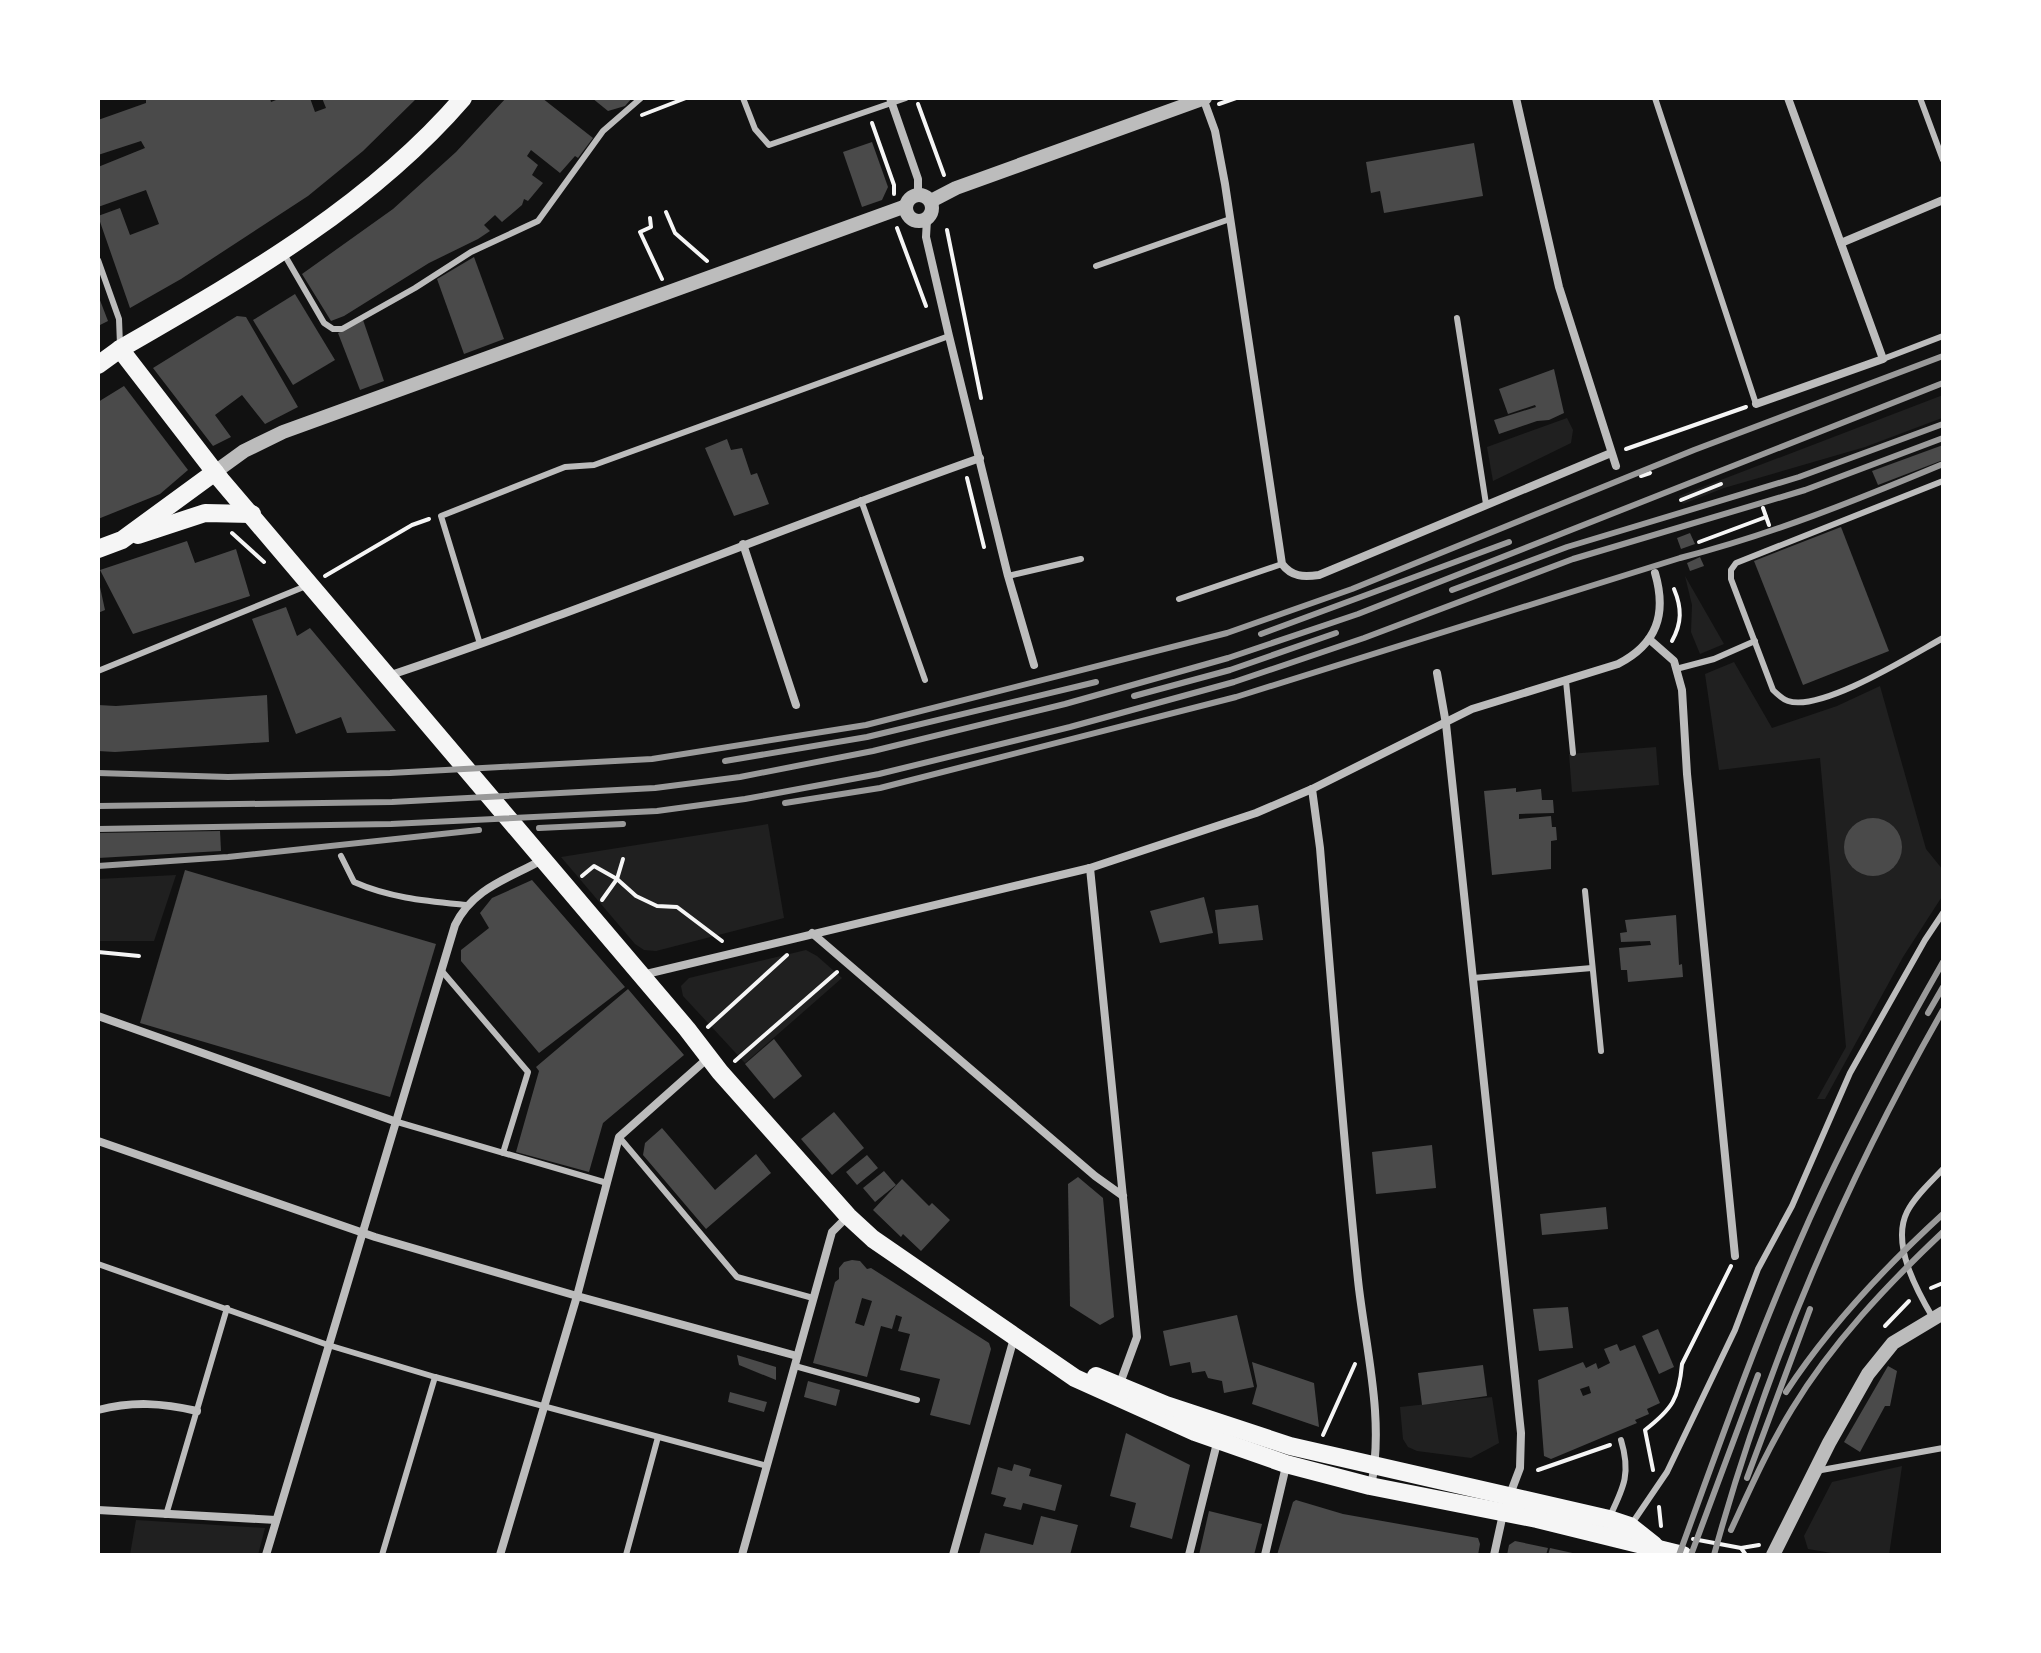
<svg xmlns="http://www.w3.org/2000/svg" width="2041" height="1653" font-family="Ubuntu,sans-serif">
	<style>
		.green { fill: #202020 }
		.building { fill: #4a4a4a; fill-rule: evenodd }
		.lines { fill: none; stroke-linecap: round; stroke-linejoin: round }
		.path { stroke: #f5f5f5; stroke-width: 4 }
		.service { stroke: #bcbcbc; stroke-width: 6 }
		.minor { stroke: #bcbcbc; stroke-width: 8 }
		.tertiary { stroke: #bcbcbc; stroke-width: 14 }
		.primary { stroke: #f5f5f5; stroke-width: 18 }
		.trunk { stroke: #f5f5f5; stroke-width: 18 }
		.rail { stroke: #9a9a9a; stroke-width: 6 }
	</style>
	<rect width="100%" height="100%" fill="#111"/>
	<g class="green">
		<polygon points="1943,395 1942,418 1865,447 1724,488 1683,504 1679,496"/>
		<polygon points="1567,418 1573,430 1571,443 1493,481 1487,447"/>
		<polygon points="1685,576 1724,644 1700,654 1691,632 1692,605"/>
		<polygon points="1734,662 1772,728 1837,706 1880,686 1926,849 1943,870 1943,895 1903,957 1825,1099 1817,1099 1846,1047 1820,758 1719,770 1705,674"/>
		<polygon points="1656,747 1659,785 1572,792 1569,754"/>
		<polygon points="768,824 784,918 656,951 644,950 635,944 561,857"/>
		<polygon points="176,875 154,941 98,941 98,879"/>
		<polygon points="806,950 817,956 842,978 745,1063 683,996 681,986 689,978"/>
		<polygon points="1492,1397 1499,1443 1471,1458 1417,1451 1408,1447 1403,1439 1400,1407"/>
		<polygon points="1902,1466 1889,1555 1843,1555 1808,1549 1804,1536 1832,1482"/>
		<polygon points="136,1520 265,1528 258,1555 130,1555"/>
	</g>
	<g class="building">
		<polygon points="146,98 270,98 271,102 281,98 310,98 315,112 326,108 322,98 417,98 363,151 308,196 181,279 130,308 98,216 120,208 130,235 159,224 146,190 98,207 98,167 145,148 141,141 98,155 98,120 146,103"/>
		<polygon points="506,98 542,98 593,138 578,158 575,156 560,173 531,150 527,156 538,165 532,175 543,183 528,201 524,199 522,205 502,222 495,215 484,225 490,231 478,239 429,263 344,316 331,321 302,274 393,209 456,152"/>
		<polygon points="592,98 632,98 625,106 608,111"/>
		<polygon points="872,142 888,187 882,200 862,207 843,152"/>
		<polygon points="1474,143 1483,196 1384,213 1380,191 1371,193 1366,162"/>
		<polygon points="474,257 504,339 464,354 437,279"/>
		<polygon points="295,294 335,360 293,385 253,320"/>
		<polygon points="98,295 108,321 98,326"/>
		<polygon points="237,316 246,317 298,407 265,424 242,395 215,415 231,437 213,446 153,368"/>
		<polygon points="363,320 384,381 360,390 338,333"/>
		<polygon points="1554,369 1564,413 1549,420 1537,421 1499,434 1494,420 1536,407 1535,405 1508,414 1499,389"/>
		<polygon points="124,386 188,470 160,494 98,519 98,402"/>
		<polygon points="727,439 731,450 742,448 751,475 757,473 769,504 734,516 705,448"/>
		<polygon points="1943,445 1943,460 1878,485 1872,471"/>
		<polygon points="1841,527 1889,651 1803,685 1754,561"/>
		<polygon points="1690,533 1695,544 1681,549 1677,538"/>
		<polygon points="187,541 195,563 236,549 250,596 133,634 100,570"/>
		<polygon points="1700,557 1704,566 1690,571 1687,563"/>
		<polygon points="98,578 105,610 98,613"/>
		<polygon points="286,607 297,636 310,628 396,731 347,733 341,717 296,734 252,619"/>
		<polygon points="267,695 269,742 115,752 98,751 98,705 116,706"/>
		<polygon points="1516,788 1516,792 1541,789 1542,800 1553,800 1554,813 1519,814 1519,819 1551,816 1552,827 1556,827 1557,840 1551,841 1551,869 1492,875 1484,791"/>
		<circle cx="1873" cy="847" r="29"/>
		<polygon points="220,831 221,851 98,858 98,833"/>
		<polygon points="185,870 436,944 390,1097 140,1023"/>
		<polygon points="532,880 625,987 539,1053 461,961 461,950 489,928 480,913 492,898"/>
		<polygon points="1204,897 1213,933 1160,943 1150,911"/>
		<polygon points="1258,905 1263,940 1219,944 1215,910"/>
		<polygon points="1676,915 1679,965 1682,964 1683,977 1628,982 1627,970 1621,970 1619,948 1651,945 1650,941 1621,942 1620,933 1627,932 1625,920"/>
		<polygon points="628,989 684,1055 603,1123 589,1172 516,1152 539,1071 536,1067"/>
		<polygon points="774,1039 802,1076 774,1099 745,1064"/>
		<polygon points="834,1112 864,1148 832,1175 801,1139"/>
		<polygon points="662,1128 715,1190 756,1154 771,1173 706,1229 643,1155 645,1143"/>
		<polygon points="1432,1145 1436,1188 1376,1194 1372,1152"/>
		<polygon points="867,1155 878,1168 857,1185 846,1172"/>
		<polygon points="884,1171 896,1185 875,1202 863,1188"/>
		<polygon points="1078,1177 1103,1198 1114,1317 1100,1325 1070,1306 1068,1184"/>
		<polygon points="902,1179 929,1206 932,1203 950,1220 921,1251 903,1234 901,1237 873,1210"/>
		<polygon points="1606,1207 1608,1229 1542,1235 1540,1214"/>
		<path d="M852 1260 860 1261 867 1269 871 1268 989 1343 991 1349 970 1425 930 1415 940 1379 900 1370 910 1334 898 1331 902 1317 896 1315 892 1329 881 1326 867 1377 813 1363 835 1282 839 1279V1268L844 1262ZM862 1298 872 1301 864 1326 855 1323Z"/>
		<polygon points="1568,1307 1573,1348 1539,1351 1533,1309"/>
		<polygon points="1237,1315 1254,1387 1224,1393 1222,1381 1208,1378 1205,1371 1192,1373 1190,1362 1170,1366 1163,1331"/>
		<polygon points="1658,1329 1674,1367 1659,1374 1642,1336"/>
		<path d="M1617 1344 1620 1351 1635 1345 1660 1403 1647 1409 1649 1414 1635 1420 1637 1423 1551 1459 1544 1456 1538 1380 1583 1362 1586 1368 1596 1363 1598 1369 1610 1363 1604 1349ZM1589 1386 1591 1393 1583 1396 1580 1389Z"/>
		<polygon points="737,1355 776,1367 776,1380 739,1365"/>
		<polygon points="1252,1362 1314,1383 1319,1427 1252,1404 1257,1386"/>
		<polygon points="1483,1365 1487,1396 1422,1405 1418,1373"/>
		<polygon points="1888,1366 1897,1371 1890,1406 1885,1406 1860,1452 1844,1442"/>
		<polygon points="808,1381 840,1390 836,1406 804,1397"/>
		<polygon points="730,1392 767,1402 764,1412 728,1402"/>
		<polygon points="1126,1433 1190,1465 1172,1539 1130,1527 1136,1503 1110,1496"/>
		<polygon points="1014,1464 1031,1469 1029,1476 1062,1485 1055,1511 1023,1503 1021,1510 1003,1506 1006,1498 991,1494 998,1467 1012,1471"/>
		<polygon points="1296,1500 1343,1514 1478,1538 1480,1544 1478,1555 1277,1555 1293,1502"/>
		<polygon points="1209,1511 1262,1524 1254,1555 1199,1555"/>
		<polygon points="1041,1516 1078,1525 1070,1555 979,1555 985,1533 1033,1545"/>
		<polygon points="1515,1541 1548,1548 1546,1555 1507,1555 1509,1545"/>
		<polygon points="1550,1548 1577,1554 1577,1555 1548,1555"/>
	</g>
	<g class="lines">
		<g class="path">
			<polyline points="918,104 944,175"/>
			<polyline points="1219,104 1236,98"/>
			<polyline points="642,115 686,98"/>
			<polyline points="872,123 894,185 894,194"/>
			<polyline points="666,212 675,233 707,261"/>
			<polyline points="650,218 651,227 640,232 662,279"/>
			<polyline points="897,228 926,306"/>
			<polyline points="947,230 981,398"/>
			<polyline points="1626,449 1746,407"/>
			<polyline points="1641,476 1650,473"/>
			<polyline points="967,478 984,547"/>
			<polyline points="1681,500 1721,484"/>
			<polyline points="1763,508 1769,525"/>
			<polyline points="232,533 264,562"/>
			<polyline points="1699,542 1766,517"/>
			<polyline points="325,576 412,525 429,519"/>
			<path d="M1672 641C1682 623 1682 608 1674 589"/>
			<polyline points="582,876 594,866 617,879 636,896 657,906 677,907 722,941"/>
			<polyline points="602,900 617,879 623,859"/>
			<polyline points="98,952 139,956"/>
			<polyline points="708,1027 787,955"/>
			<polyline points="735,1061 837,972"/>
			<polyline points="1931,1288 1943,1283"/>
			<polyline points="1885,1326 1909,1301"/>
			<polyline points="1323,1435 1355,1364"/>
			<polyline points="1538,1470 1610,1445"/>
			<path d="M1653 1470 1645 1430C1672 1409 1679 1399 1682 1364L1731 1266"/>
			<polyline points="1659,1507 1661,1526"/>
			<polyline points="1693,1539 1741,1548 1759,1545"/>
			<polyline points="1741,1548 1746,1555"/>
		</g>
		<g class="service">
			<polyline points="743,98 755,129 769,145 906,98"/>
			<polyline points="1655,98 1756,404"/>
			<polyline points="1920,98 1943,160"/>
			<polyline points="284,254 324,323 333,329 342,329 415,288 471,252 538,221 603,131 641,98"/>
			<polyline points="98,260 119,319 120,345"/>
			<polyline points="1096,266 1230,219"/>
			<polyline points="1457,318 1486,504"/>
			<polyline points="1883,359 1943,336"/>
			<path d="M1943 481 1736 563 1731 570V579L1773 690C1778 695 1782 699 1788 701 1822 712 1912 655 1943 638"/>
			<polyline points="861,500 925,680"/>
			<polyline points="1008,576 1081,559"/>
			<polyline points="1179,599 1282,564"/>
			<polyline points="480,644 441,516 565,467 594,465 949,336"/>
			<polyline points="1676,669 1714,659 1755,641"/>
			<polyline points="98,671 306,586"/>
			<polyline points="1566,681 1573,753"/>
			<path d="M341 856 354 882C390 898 427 901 466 905"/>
			<polyline points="1585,891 1601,1051"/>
			<polyline points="441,970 528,1072 503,1153"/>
			<polyline points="1473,978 1592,968"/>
			<polyline points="394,1121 607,1183"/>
			<polyline points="619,1137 737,1277 813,1298"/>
			<polyline points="98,1264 328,1345 435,1377 767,1466"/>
			<path d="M1933 1318C1917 1291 1891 1244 1907 1212 1915 1196 1931 1182 1943 1169"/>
			<polyline points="795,1366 917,1400"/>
			<polyline points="1816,1471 1943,1448"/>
			<polyline points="166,1515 227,1308"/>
			<path d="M1610 1516C1624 1487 1631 1473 1621 1440"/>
			<polyline points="1631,1525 1667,1472 1735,1330 1758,1269 1792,1206 1850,1073 1925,940 1943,913"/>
			<polyline points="382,1555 435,1377"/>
			<polyline points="626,1555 658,1437"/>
		</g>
		<g class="minor">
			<polyline points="890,98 918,179 918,195"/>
			<path d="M1203 98 1215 131 1225 184 1282 564C1292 577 1303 577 1319 575L1611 453"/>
			<polyline points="1516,98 1559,287 1616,466"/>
			<polyline points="927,219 926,237 949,336 1008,576 1034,665"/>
			<polyline points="1841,243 1943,200"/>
			<polyline points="1756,404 1883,359 1788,98"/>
			<polyline points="743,544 796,705"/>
			<polyline points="1649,639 1674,661 1682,690 1687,774 1735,1256"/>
			<polyline points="1437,673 1446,724 1521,1433 1520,1468 1509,1497"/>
			<path d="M388 676C587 609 782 528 980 458"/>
			<path d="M1312 789 1320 848C1332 992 1343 1136 1358 1280 1365 1346 1385 1419 1371 1486"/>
			<polyline points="1090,868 1137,1337 1119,1386"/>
			<polyline points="812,933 1095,1176 1123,1196"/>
			<path d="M642 975 1090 868 1256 813 1312 789 1472 709 1618 664C1657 644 1667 614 1655 573"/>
			<polyline points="98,1016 394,1121"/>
			<polyline points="98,1141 375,1237 577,1296 797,1356"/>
			<path d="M98 1410C133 1401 162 1403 197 1411"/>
			<polyline points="98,1510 276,1520"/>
			<path d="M266 1555 455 925C473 888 508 879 542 860"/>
			<polyline points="500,1555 577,1296 619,1137 708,1058"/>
			<polyline points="742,1555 832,1232 848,1216"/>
			<polyline points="953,1555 1014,1338"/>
			<polyline points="1189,1555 1218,1439"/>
			<polyline points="1265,1555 1287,1462"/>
			<polyline points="1494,1555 1503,1514"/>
		</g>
		<g class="tertiary">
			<circle cx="919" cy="208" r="13"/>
			<polyline points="931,201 956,188 1205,98"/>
			<polyline points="215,472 244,451 283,432 906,206"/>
			<polyline points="1773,1555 1829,1443 1868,1374 1893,1343 1943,1313"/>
		</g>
		<g class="primary">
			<polyline points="120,349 221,480 687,1029 720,1072 848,1216 873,1239 1075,1378 1195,1432 1286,1464 1370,1486 1537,1519 1683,1555"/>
			<polyline points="138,535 205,513 252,514"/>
			<polyline points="98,549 122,540 215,472"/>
			<polyline points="1096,1376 1166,1405 1290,1446 1609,1519 1630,1526 1654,1545"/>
		</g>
		<path class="trunk" d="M98 365 120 349C243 278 369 207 463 98"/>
		<g class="rail">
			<polyline points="1452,590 1567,547 1799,477 1943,424"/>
			<polyline points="1261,634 1509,542"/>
			<polyline points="1134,696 1230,670 1336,633"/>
			<polyline points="725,761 867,737 1096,682"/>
			<polyline points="98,773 228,777 390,773 652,759 866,725 1227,633 1352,589 1694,450 1943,356"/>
			<path d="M785 803 880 788 1236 697 1680 558C1770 535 1857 500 1943 464"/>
			<polyline points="98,806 392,802 655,788 740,777 873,751 1065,704 1228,658 1358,614 1943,383"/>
			<polyline points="539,828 623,824"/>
			<polyline points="98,829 391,824 657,811 745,799 879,774 1070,727 1234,682 1364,638 1573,559 1805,490 1943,438"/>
			<polyline points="98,866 228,857 479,830"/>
			<polyline points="1928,1013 1943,987"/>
			<path d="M1786 1392C1830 1325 1884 1268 1943 1214"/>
			<polyline points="1747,1478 1810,1309"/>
			<path d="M1731 1530C1750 1489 1768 1448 1792 1409 1832 1343 1887 1285 1943 1232"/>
			<path d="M1679 1555C1717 1451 1754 1345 1799 1243 1841 1146 1891 1053 1943 962"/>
			<polyline points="1691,1555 1758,1375"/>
			<path d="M1714 1555C1766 1365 1845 1182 1943 1010"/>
		</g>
	</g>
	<rect width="2041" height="1653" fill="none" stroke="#ffffff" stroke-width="200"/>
</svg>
